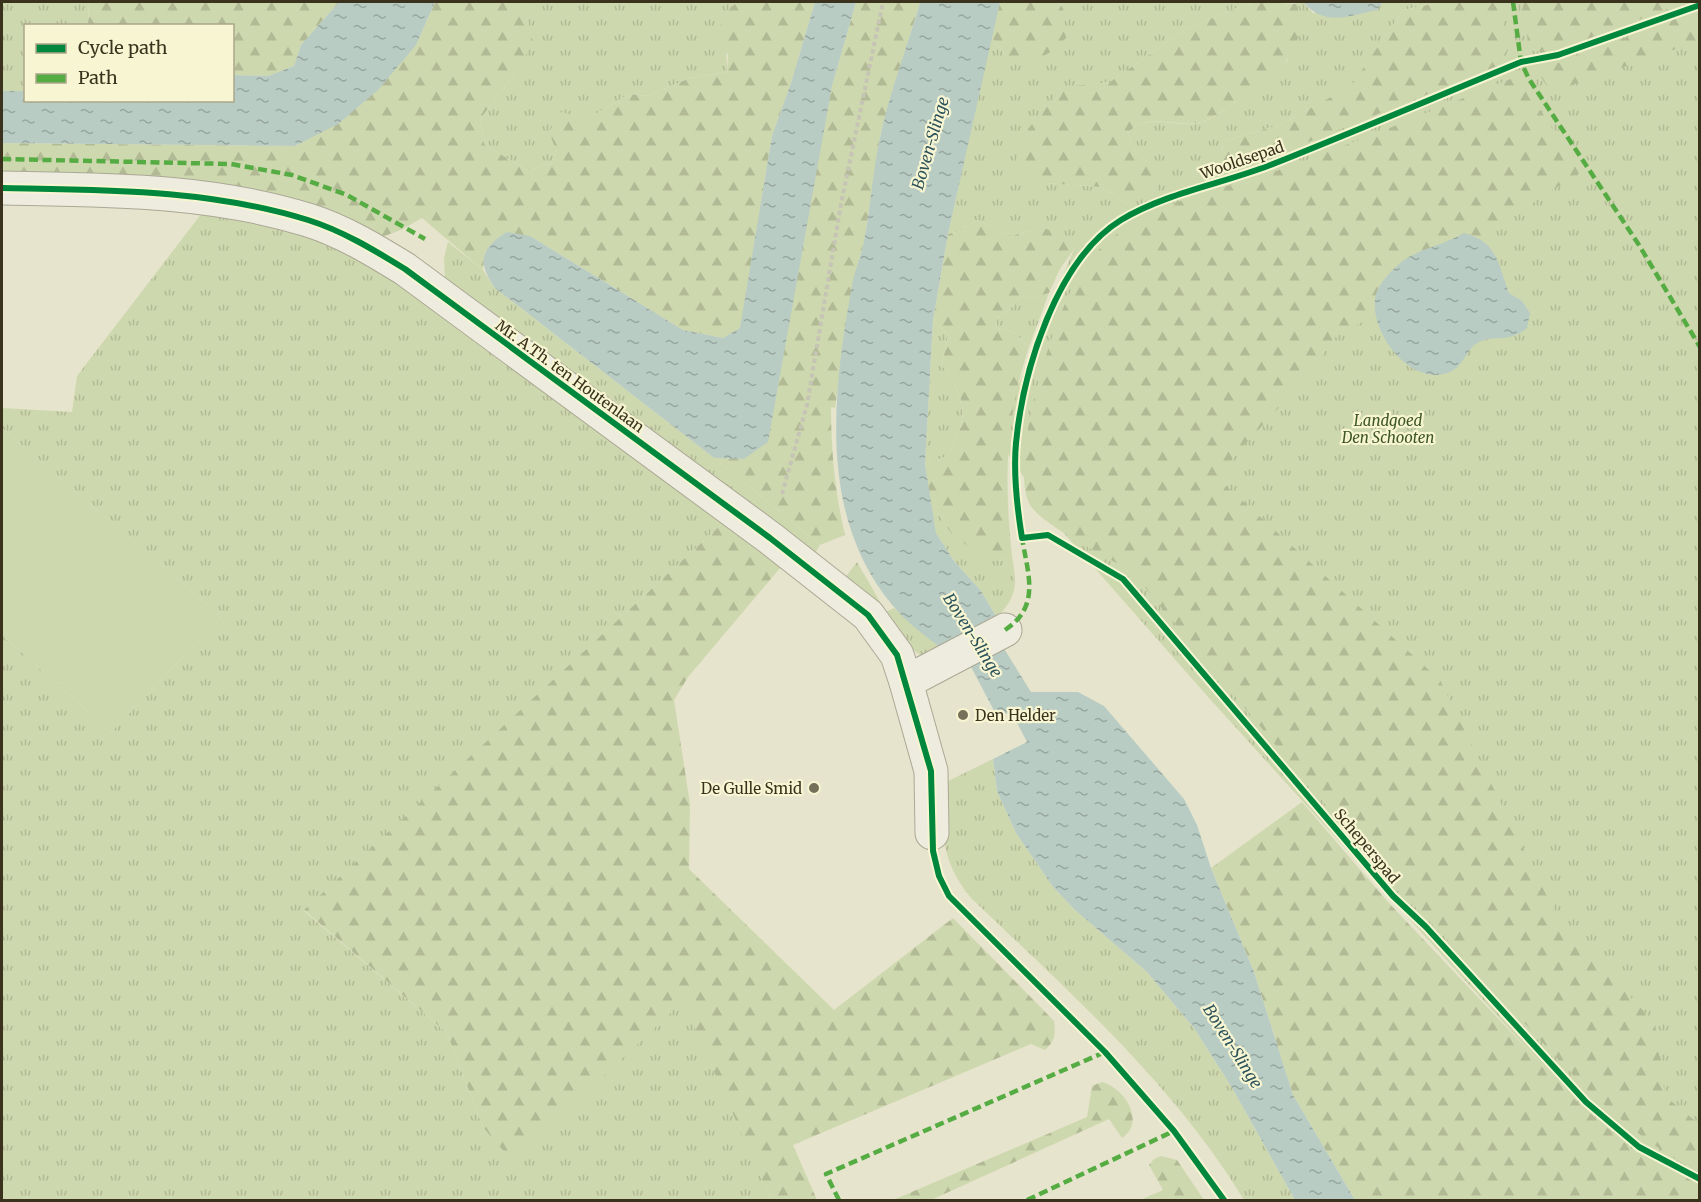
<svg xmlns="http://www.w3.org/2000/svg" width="1701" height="1202" font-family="Merriweather,serif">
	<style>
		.grass { fill: url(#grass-tufts) }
		.forest { fill: url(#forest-firs) }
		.garden { fill: #ced8ae }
		.water { fill: url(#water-ripples) }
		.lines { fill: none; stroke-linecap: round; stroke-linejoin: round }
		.street-casing { stroke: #aba895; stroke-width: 35 }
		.path { stroke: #c6c4b5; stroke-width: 4; stroke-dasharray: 4.5 3; stroke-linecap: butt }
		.street { stroke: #edecdf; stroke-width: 33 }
		.quiet { stroke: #55ac43; stroke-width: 4.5; stroke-dasharray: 9 4.5; stroke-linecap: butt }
		.cycleway-casing { stroke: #f7f5d2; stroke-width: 10 }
		.cycleway { stroke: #00873e; stroke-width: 6 }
		.poi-dot { fill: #76705a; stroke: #f7f5d2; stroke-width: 2 }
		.labels { text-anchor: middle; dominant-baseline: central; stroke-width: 4.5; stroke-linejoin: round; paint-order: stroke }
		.street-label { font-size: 15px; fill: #3a321d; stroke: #f7f5d2 }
		.park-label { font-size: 15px; font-style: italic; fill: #3d5723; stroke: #f7f5d2 }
		.poi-label { font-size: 15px; fill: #3a321d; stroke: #f7f5d2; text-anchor: start }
		.water-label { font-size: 16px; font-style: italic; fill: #2c525a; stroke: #f7f5d2 }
	</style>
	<defs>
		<pattern id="grass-tufts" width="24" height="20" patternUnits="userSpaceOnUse" patternTransform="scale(1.5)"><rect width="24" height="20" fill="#ced8ae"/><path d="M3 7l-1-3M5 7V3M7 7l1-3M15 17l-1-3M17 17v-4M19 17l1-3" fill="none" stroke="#b2ba95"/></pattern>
		<pattern id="forest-firs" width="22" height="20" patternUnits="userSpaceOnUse" patternTransform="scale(1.5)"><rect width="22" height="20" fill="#ced8ae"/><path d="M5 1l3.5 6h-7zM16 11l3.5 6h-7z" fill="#b2ba95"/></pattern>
		<pattern id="water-ripples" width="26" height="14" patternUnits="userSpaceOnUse" patternTransform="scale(1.5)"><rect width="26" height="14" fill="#b8ccc4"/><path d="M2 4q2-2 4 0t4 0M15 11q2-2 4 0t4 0" fill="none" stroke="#97a69f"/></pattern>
	</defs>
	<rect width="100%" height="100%" fill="#e6e4cc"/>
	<g class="grass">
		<polygon points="2,2 89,2 88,25 26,26 25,91 2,91"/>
		<polygon points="524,2 737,2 725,13 727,72 690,78 648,96 629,94 588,119 556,150 551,163 528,171 484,144 480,119 514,75 532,43"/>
		<path d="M1058 2H1260L1246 4 1186 29 1110 82 1063 88 1044 183 1101 187 1128 204 1156 169 1134 150 1128 133C1148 110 1176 130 1202 122 1226 114 1267 77 1288 60L1297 4 1293 2H1303L1313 13 1377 10 1383 2H1442L1403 10 1352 86 1280 125 1223 141 1222 157 1468 49 1465 2H1699V1200L1618 1149 1209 698 1055 523 997 438 1074 249C1052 224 1041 226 1012 236L977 220 960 231 948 234 991 36 1007 58 1063 8Z"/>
		<polygon points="205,209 308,233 405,284 724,522 304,911 447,1033 483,1127 683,1000 771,1200 2,1200 2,635 111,732 221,617 2,428 2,408 72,412 77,376"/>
		<polygon points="448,242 483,270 495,288 714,458 820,545 813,557 445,281 444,258"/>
		<polygon points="1049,293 1029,347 1013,331 997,328 996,318 1008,311 1020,296 1030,298"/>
		<path d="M933 320 948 335 942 365C968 405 969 412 948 456L925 464Z"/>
		<path d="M930 502 951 533 999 561 1012 556C1017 586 1018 594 997 618L981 591 954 561 936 533Z"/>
		<polygon points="857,562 886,612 894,608 942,649 923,657 905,644 844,579"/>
		<path d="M993 759 997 791 1016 833 1053 887 1075 910 1147 972 1194 1028 1231 1086 1295 1200H1244C1173 1083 1069 992 971 898 939 858 943 833 942 784Z"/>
	</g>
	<g class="forest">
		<polygon points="89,2 339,2 301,45 294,66 268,76 233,75 232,26 88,26"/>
		<polygon points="435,2 524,2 533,43 514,75 480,119 484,144 528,171 551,163 556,150 549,132 561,112 588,119 629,94 648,96 690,78 727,72 728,55 717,37 725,13 737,2 815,2 791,83 772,136 741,328 723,338 683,330 530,236 485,252 483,270 422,218 401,230 382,237 2,174 2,143 296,146 416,45"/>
		<path d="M856 2H920L881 132 864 243 854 278 835 408 831 407C831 451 835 493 845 535L820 545 714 458 744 459 832 86Z"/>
		<path d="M1000 2H1058L1063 8 1066 38C1048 58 1033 63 1007 58L991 36Z"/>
		<path d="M1260 2 1297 4C1301 22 1301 45 1287 60 1274 75 1220 117 1201 122 1176 129 1148 110 1128 133L1134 150 1156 169 1157 192 1128 204 1101 187 1044 183 1031 177 1016 159 1028 129 1063 87 1110 82 1186 29 1246 4Z"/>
		<polygon points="1442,2 1501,2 1508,49 1503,64 1278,154 1230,169 1222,157 1223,141 1280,125 1351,86 1403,10"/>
		<polygon points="1522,2 1687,2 1548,53 1535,51 1528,42"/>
		<polygon points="1699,10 1699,41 1551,92 1537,71"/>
		<path d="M1518 76 1581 172 1479 237 1463 233 1446 244 1421 251 1376 294 1375 315 1334 338 1309 375 1226 465 1221 476 1227 487 1440 680 1560 923 1655 1023 1665 1096 1699 1124V1172C1612 1128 1547 1047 1481 975 1453 944 1422 915 1394 884 1314 793 1238 699 1160 606 1150 594 1140 578 1126 569 1104 554 1040 525 1029 503 1008 458 1057 300 1088 262 1136 201 1222 191 1291 166 1367 138 1443 106 1518 76Z"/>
		<path d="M977 220 1012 236C1042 226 1052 223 1074 249L1060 269 1049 293 1030 298 1020 296 1008 311 996 318 997 328 1013 331 1029 347C1005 419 1004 481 1012 556L999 561 984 559 951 533 930 502 925 464 948 456C969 412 968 405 942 365L948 335 933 320 948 234 960 231Z"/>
		<path d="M724 522 781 567 688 677 674 700 690 804 689 869 834 1010 953 918 1054 1021C1056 1034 1055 1041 1045 1050L1031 1044 793 1145 817 1200H771L683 1001 513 1162 483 1127 447 1033 304 910Z"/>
		<polygon points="1302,802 1388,902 1578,1103 1632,1149 1699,1184 1699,1200 1355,1200 1293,1095 1254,972 1211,868"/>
		<path d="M1102 1082C1123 1087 1147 1121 1122 1138L1109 1119 931 1200H893L1087 1117 1092 1086Z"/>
		<polygon points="1161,1156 1177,1160 1204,1200 1140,1200 1163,1190 1149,1165 1154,1159"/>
	</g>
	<polygon class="garden" points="2,428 221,617 111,732 2,635"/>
	<g class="water">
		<polygon points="339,2 435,2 416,45 378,90 338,124 295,146 2,143 2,91 25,91 26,100 232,100 233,75 268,76 294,66 301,45"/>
		<path d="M815 2H856L832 86 768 442 744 459 714 458 495 288C477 262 480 249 507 232L530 236 683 330 723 338 740 328 772 136 791 83Z"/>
		<path d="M920 2H1000L948 234 933 320 925 464 936 533 954 561 981 591 997 618 942 649C926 636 907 623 894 607 816 516 833 389 853 280 856 267 862 254 864 241 871 205 873 168 881 133 891 88 908 45 920 2Z"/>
		<path d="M1303 2H1383L1377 10C1348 16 1325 27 1303 2Z"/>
		<path d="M1464 233C1498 242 1498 264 1509 293L1522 301 1530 313 1527 328C1507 345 1493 333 1476 344 1464 352 1463 370 1444 374 1406 383 1367 328 1376 294 1379 284 1390 272 1398 265 1415 249 1443 246 1464 233Z"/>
		<polygon points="1003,647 1031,692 1078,692 1104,706 1184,799 1197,825 1211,868 1254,972 1293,1095 1355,1200 1295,1200 1231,1086 1194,1028 1147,972 1075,910 1053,887 1016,833 997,791 993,759 1027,742 1011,711 998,718 970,665"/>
	</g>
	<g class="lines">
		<g class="street-casing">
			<g id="street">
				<path d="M2 188C105 190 208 189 308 220 343 231 374 250 405 269L770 538 868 615 897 655 906 682 931 771 932 833"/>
				<polyline points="906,682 1005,630"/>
			</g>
		</g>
		<polyline class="path" points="782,494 807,405 841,204 883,2"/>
		<use href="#street" class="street"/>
		<g class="quiet">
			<polyline points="1513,2 1521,62 1529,79 1639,245 1700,347"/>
			<polyline points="2,159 231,164 292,175 347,195 425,239"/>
			<path d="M1005 630C1041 606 1028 575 1022 538"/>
			<polyline points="839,1200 826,1174 1105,1052"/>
			<polyline points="1027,1200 1174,1131"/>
		</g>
		<g class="cycleway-casing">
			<g id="cycleway">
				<path d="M1700 5 1558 55 1521 62C1438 96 1356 131 1273 164 1223 184 1168 192 1121 220 1056 260 1023 371 1016 443 1013 475 1017 507 1022 538L1048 535 1123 579 1393 896 1426 927 1586 1102 1639 1147 1700 1179"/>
				<path d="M2 188C105 190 208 189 308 220 343 231 374 250 405 269L770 538 868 615 897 655 931 771 933 851 939 876 949 896 1105 1052 1174 1131 1224 1200"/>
			</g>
		</g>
		<use href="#cycleway" class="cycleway"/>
	</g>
	<g class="poi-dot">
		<circle cx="963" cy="715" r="6"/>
		<circle cx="814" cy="788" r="6"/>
	</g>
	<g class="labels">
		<g class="street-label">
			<text transform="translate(1242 160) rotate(-19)">Wooldsepad</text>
			<text transform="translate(570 376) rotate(36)">Mr. A.Th. ten Houtenlaan</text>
			<text transform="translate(1367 846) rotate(50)">Scheperspad</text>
		</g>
		<g class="park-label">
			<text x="1388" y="420">Landgoed<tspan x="1388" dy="17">Den Schooten</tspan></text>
		</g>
		<g class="poi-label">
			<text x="975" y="715">Den Helder</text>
			<text x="802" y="788" text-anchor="end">De Gulle Smid</text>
		</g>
		<g class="water-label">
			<text transform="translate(930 143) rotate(-74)">Boven-Slinge</text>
			<text transform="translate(973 635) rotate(58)">Boven-Slinge</text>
			<text transform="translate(1233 1046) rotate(58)">Boven-Slinge</text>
		</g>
	</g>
	<rect width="1701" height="1202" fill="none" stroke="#3a321d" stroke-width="6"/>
	<rect x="24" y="24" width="210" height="78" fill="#f7f5d2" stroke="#aba78a" stroke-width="1.5"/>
	<rect x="36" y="44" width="30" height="9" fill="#00873e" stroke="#aba78a" stroke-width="1.5"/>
	<text x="78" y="54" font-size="18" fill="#3a321d">Cycle path</text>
	<rect x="36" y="74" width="30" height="9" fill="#55ac43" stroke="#aba78a" stroke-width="1.5"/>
	<text x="78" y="84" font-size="18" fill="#3a321d">Path</text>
</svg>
